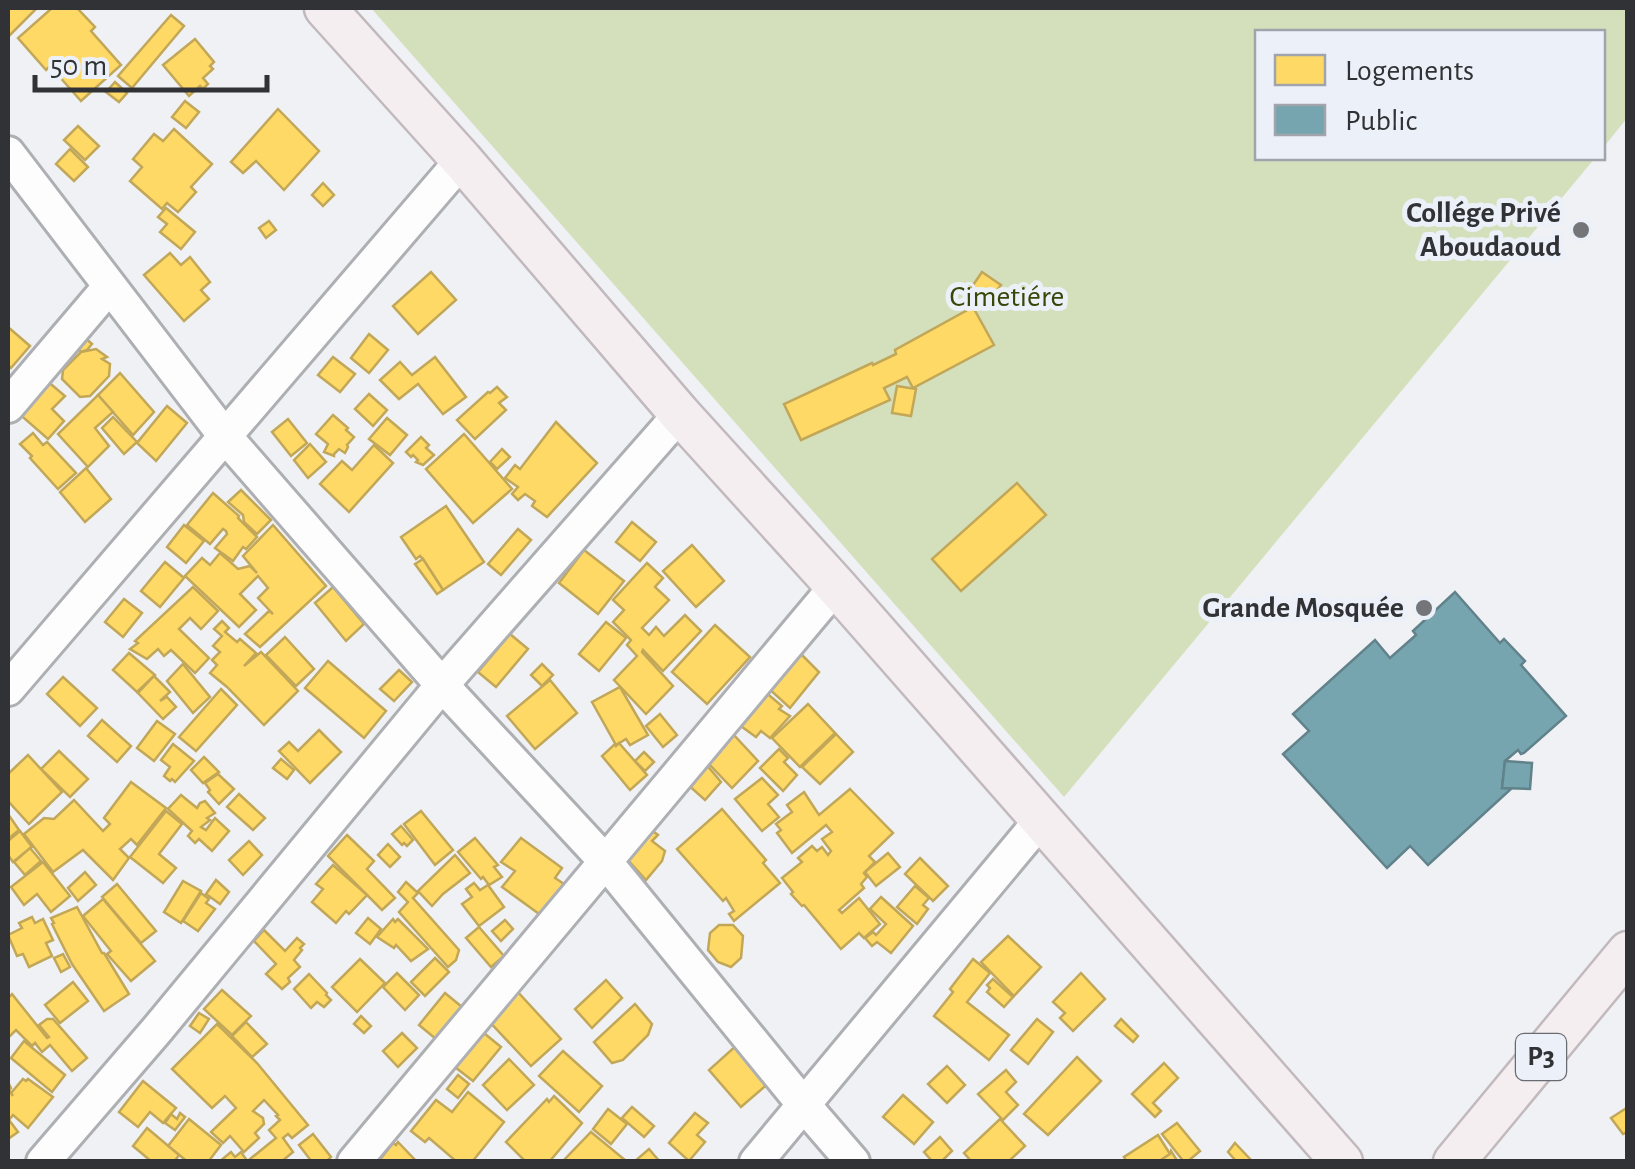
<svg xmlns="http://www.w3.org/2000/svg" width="1635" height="1169" font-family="'Alegreya Sans',sans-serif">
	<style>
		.green { fill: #d4e0bc }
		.homes { fill: #ffd966; stroke: #c1a757; stroke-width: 2.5 }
		.public { fill: #76a5af; stroke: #61828a; stroke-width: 2.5 }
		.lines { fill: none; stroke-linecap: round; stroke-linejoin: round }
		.minor-casing { stroke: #aeafb2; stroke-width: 38 }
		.major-casing { stroke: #c2b9bd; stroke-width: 45 }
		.minor { stroke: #fdfdfe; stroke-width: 32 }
		.major { stroke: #f4eef1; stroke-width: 40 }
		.poi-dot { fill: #747578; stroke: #ecf0f8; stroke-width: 4 }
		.labels { text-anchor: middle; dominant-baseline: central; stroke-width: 10; stroke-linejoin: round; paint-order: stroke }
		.shield { fill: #ecf0f8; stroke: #696b70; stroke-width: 2.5 }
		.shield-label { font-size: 28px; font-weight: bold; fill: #313235 }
		.poi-label { font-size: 30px; font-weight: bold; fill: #313235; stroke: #ecf0f8; text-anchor: end }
		.park-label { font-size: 30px; fill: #384607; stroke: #ecf0f8 }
	</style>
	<rect width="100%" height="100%" fill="#eff1f5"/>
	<polygon class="green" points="371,8 1627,8 1627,118 1603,148 1602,32 1258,32 1258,158 1595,158 1064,797"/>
	<g class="homes">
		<polygon points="8,8 37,8 8,37"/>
		<polygon points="52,8 77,8 95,27 91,31 121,65 81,101 50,66 46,70 18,38"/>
		<polygon points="171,15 184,26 132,88 118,76"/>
		<polygon points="195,39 214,62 210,66 213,69 203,78 208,84 203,89 200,86 189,96 163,65"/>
		<polygon points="115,82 127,93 119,102 106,92"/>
		<polygon points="185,101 199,112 186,128 172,117"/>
		<polygon points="278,109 319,151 284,190 256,161 243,173 231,162"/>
		<polygon points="78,126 99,146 85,160 64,140"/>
		<polygon points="174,129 212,164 191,187 196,192 178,212 167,203 162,209 130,181 142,167 133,159 154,134 163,141"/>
		<polygon points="70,149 88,167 74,181 56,164"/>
		<polygon points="323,183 334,195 323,206 312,195"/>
		<polygon points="166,208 195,232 181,249 160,232 167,224 158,217"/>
		<polygon points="269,221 276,230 266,238 259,228"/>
		<polygon points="170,253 181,265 190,257 210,282 201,290 209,299 184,321 144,275"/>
		<polygon points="431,272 456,300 418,334 393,306"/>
		<polygon points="982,272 1001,285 989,301 971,288"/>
		<polygon points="973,307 994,345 913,388 907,377 884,388 890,400 801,440 784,404 872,363 873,365 896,354 895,350"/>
		<polygon points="8,327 30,346 11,368 8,365"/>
		<polygon points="369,334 388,350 369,373 351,358"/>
		<polygon points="83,336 92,344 87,350 81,352 75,346"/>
		<polygon points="96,349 107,357 102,359 110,364 109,376 90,396 80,397 62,379 63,370 81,352"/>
		<polygon points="333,357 355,374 340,392 318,375"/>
		<polygon points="435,357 466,397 443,414 418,384 399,399 380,380 400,362 412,375"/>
		<polygon points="120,373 154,412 133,435 98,395"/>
		<polygon points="46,380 65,396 52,409 64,421 48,439 17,412"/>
		<polygon points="897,386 916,389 911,416 892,413"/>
		<polygon points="497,387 507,397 499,403 506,410 475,439 457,420 488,392 490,393"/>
		<polygon points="369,394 387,410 373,426 355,409"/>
		<polygon points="98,395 113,412 95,428 109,446 88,467 58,434"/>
		<polygon points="167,406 187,423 156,461 137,443"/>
		<polygon points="333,415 348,428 346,430 354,437 347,445 348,447 345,453 339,449 334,454 334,456 324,452 328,444 316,434"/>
		<polygon points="113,417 137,442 124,454 102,428"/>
		<polygon points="387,418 407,435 390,455 369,439"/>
		<polygon points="288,419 307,443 291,456 272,432"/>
		<polygon points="556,422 597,463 547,517 532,506 535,501 525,494 518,500 512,494 518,487 505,478 515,465 520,469"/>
		<polygon points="33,433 43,445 47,442 76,473 58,489 30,458 32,456 20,444"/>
		<polygon points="464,434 512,489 473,523 426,469"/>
		<polygon points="421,437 429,445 426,448 434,455 423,465 416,462 418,460 413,455 411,457 406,452"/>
		<polygon points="310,444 326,462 308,478 294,460"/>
		<polygon points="374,445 393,463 349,512 320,484 342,461 352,470"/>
		<polygon points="502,449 510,457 497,469 490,462"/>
		<polygon points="86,468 111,499 85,522 60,492"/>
		<polygon points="1017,483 1046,515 961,591 932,559"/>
		<polygon points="241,490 271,520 257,534 244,522 243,515 228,502"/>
		<polygon points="213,493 239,516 238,518 257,537 246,549 243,547 233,561 215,548 227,534 226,531 223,529 210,544 187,525"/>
		<polygon points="446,506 484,562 443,590 423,559 420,556 416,559 401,537"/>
		<polygon points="632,522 656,542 640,561 616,542"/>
		<polygon points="184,525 204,541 186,563 167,547"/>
		<polygon points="273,525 326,586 260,647 245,634 269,611 273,614 258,598 268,588 258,576 240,594 256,610 239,627 185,576 202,558 210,565 220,553 238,569 250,566 257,573 243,556"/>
		<polygon points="518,529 531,540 501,575 488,564"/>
		<polygon points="692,545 724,581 696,607 663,571"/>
		<polygon points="584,550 624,581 598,614 559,583"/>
		<polygon points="423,559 443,590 437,594 415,564"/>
		<polygon points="165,562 184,578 160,607 141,591"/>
		<polygon points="647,563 663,578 655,587 669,600 642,628 649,635 656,627 664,636 685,615 701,631 663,671 643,650 642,652 673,686 646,714 614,680 637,656 627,645 631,640 613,622 624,610 613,600"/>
		<polygon points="193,587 218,611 201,629 190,618 179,629 209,658 195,673 171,650 164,656 158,649 147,659 130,649 138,643 135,641"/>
		<polygon points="333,587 364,624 346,641 315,603"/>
		<polygon points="124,599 142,613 123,637 105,622"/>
		<polygon points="222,621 229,628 225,632 237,642 240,639 256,653 244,666 261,652 298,691 264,725 227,687 210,673 217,665 212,660 220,652 213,646 222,636 214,629"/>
		<polygon points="606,622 626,638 599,671 579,654"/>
		<polygon points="715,625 750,657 707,704 672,672"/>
		<polygon points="510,634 528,649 496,687 478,672"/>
		<polygon points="285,637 314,669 296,686 266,655"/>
		<polygon points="798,651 819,672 790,708 767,687"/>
		<polygon points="129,653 155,675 137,692 113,670"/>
		<polygon points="328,661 386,711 364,738 305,688"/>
		<polygon points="183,664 210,697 193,713 167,681"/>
		<polygon points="542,664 553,675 542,686 531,675"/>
		<polygon points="399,670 412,682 394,701 380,689"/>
		<polygon points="154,676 170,692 160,701 167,697 176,707 163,719 138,693"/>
		<polygon points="63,677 97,708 80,726 47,694"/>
		<polygon points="550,680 577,713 535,749 507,716"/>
		<polygon points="620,687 648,735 630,745 626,739 616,745 592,702"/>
		<polygon points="221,689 237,705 196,751 179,737"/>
		<polygon points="764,691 782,706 779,709 790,716 770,738 761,731 756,737 738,724"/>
		<polygon points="808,704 835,733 800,767 772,738"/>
		<polygon points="660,714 677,735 663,747 646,726"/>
		<polygon points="102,720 131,746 117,762 88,736"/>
		<polygon points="157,721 175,734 154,761 137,748"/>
		<polygon points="319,730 341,752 310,783 279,751 289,742 298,751"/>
		<polygon points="733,734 758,761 732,788 707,762"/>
		<polygon points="836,734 853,752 820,784 802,767"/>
		<polygon points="619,743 647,775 630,790 602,756 615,744 616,746"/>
		<polygon points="173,744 194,761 175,782 172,779 170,781 164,776 170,767 161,760"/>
		<polygon points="779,749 788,758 784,762 797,775 783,791 760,768"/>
		<polygon points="59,751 88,779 70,797 41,769"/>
		<polygon points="644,752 654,762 645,771 635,761"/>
		<polygon points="28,755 62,792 29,824 8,801 8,774"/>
		<polygon points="204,757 219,772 203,783 191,770"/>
		<polygon points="281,759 294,770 287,779 273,768"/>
		<polygon points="705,763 721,782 705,800 687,784"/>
		<polygon points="218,774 234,789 219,804 208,792 210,790 205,783"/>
		<polygon points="762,778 778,795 768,804 779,817 762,831 735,799"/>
		<polygon points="131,782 166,808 137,845 131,839 120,849 129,858 113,880 83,850 53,872 24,834 44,818 54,819 74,800 103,831 110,824 104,818"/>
		<polygon points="850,789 893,833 869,856 875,862 864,873 867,877 861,884 864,888 839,910 842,913 859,898 880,924 864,938 859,933 841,949 804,905 802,906 791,894 793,892 782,878 802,862 798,858 812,846 817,851 822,847 828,855 831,851 822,839 832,832 826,825 792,853 777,833 781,830 776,824 792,812 787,805 804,792 819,815"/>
		<polygon points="239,794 265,818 253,830 227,807"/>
		<polygon points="181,795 197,808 200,803 205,801 215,813 207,818 210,820 201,827 206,830 215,818 229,831 212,851 199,839 195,843 188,836 192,831 168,809"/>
		<polygon points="722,809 766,860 763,863 780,883 734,921 729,914 734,911 726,898 723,901 677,849"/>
		<polygon points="166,811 182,824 159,854 176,868 163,883 130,857"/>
		<polygon points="421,811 453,850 435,865 404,824"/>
		<polygon points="8,814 19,830 8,839"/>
		<polygon points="401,826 413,840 407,846 404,843 402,845 392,834"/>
		<polygon points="650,829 658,835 652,841 665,851 662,861 646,880 626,858"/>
		<polygon points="20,831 32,847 13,862 8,855 8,841"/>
		<polygon points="347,835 374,861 367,869 395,898 382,910 328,856"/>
		<polygon points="475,838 498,865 494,867 502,877 489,885 483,877 481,879 458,852"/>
		<polygon points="521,838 562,868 555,878 567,886 542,916 502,887 515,871 501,862"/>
		<polygon points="249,841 262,855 243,875 229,860"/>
		<polygon points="388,844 400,857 390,867 378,855"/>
		<polygon points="30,848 41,861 25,875 14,862"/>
		<polygon points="888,853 900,867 876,886 865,872"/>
		<polygon points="455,855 470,873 443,894 432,906 418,891"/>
		<polygon points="920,858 948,886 933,901 905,874"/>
		<polygon points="43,862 70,896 51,912 37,894 24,905 11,887"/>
		<polygon points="333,865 367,895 349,914 346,911 336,923 312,902 323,889 316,884"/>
		<polygon points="85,872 96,885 78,901 68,888"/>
		<polygon points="216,880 229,892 220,904 206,894"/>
		<polygon points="183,881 201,891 181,923 164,912"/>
		<polygon points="406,882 418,893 413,898 459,950 456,960 448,967 399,912 408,902 398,892"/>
		<polygon points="474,883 480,890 488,885 504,907 479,926 462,904 472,897 466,889"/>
		<polygon points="117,884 156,931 141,943 102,897"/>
		<polygon points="915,886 929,898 923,905 928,909 917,924 897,907"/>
		<polygon points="201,893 209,899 206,903 215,909 198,931 183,921"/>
		<polygon points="881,897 913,926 891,953 877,942 872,946 865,938 873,932 876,935 886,924 870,909"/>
		<polygon points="103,899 155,961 131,981 107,954 111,951 83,916"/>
		<polygon points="77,907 102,953 104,953 129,994 104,1011 72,964 52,924 54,923 51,918"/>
		<polygon points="32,917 35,923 43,919 53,940 46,943 52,956 29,967 23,954 17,956 8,935 22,928 19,923"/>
		<polygon points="368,918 381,929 370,944 356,933"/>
		<polygon points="393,919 395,922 398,919 428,949 411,961 396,945 394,948 377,937"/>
		<polygon points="505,920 513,929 501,941 492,931"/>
		<polygon points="719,925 733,925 743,936 741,958 731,967 718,962 708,950 710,933"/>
		<polygon points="479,927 504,956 491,967 466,938"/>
		<polygon points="264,930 285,951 297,938 304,944 300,948 302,950 294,960 300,967 288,978 290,982 282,989 266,974 276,964 254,941"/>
		<polygon points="1008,936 1041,967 1014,996 981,962"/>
		<polygon points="63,954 70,967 61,972 54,958"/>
		<polygon points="435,958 449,972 425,996 411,982"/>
		<polygon points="360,959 385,983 357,1012 332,987"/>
		<polygon points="973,959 990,973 967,1002 1009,1035 989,1060 934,1016 953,992 950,989"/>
		<polygon points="397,973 419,995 405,1010 383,987"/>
		<polygon points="1081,973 1105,999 1073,1031 1060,1018 1065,1013 1053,1002"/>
		<polygon points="309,974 327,993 326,995 331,1000 324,1007 317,1002 311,1008 294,989"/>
		<polygon points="993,979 1013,997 1004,1007 987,992 990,988 987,985"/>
		<polygon points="606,980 622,998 592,1028 575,1009"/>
		<polygon points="73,982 88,1001 60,1023 45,1005"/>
		<polygon points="222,990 251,1016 232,1035 204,1009"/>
		<polygon points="516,990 561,1039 531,1066 486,1018"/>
		<polygon points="445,993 462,1007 436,1039 419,1025"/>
		<polygon points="12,994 47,1038 49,1037 39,1025 47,1019 53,1019 87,1058 72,1071 50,1045 42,1052 35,1043 32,1046 16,1030 10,1036 8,1035 8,998"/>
		<polygon points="635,1004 652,1024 648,1035 623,1060 612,1063 594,1042"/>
		<polygon points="199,1013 209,1019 200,1033 190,1026"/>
		<polygon points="361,1016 371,1026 364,1033 354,1024"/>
		<polygon points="1037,1019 1053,1032 1028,1064 1011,1050"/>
		<polygon points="1121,1019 1138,1036 1133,1042 1115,1026"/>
		<polygon points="246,1022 267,1044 252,1057 232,1036"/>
		<polygon points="217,1024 257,1063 308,1125 292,1138 288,1134 283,1138 293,1152 281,1162 252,1162 250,1159 276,1138 269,1130 280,1120 276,1116 278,1115 264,1100 253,1111 263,1118 264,1124 255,1133 259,1138 244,1152 230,1136 223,1143 211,1132 236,1108 225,1096 212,1108 172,1069"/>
		<polygon points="479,1029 501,1047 473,1081 451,1064"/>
		<polygon points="402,1033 417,1048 398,1067 383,1051"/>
		<polygon points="24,1041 65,1075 52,1092 11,1058"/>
		<polygon points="738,1044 771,1081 741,1107 709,1070"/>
		<polygon points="563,1051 602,1086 579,1112 539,1076"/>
		<polygon points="1077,1057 1101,1081 1048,1135 1024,1114"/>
		<polygon points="509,1059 534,1085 507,1110 483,1085"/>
		<polygon points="1164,1063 1178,1078 1153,1103 1161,1111 1155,1117 1132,1094"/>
		<polygon points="947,1066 965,1085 947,1103 928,1084"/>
		<polygon points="1006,1070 1016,1082 1006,1092 1018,1105 1003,1120 978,1094"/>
		<polygon points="458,1075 469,1084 458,1098 447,1089"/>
		<polygon points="23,1079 26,1081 28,1079 53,1097 28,1128 13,1115 9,1120 18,1132 8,1139 8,1082 11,1088 9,1090 13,1096 11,1093"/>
		<polygon points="143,1081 176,1108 163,1123 150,1112 138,1127 119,1112"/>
		<polygon points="468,1092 504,1122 472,1162 457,1162 429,1138 425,1142 411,1131 436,1100 452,1112"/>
		<polygon points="903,1095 933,1122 914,1144 883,1117"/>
		<polygon points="554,1096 582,1123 549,1162 526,1162 506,1142 547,1099 549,1102"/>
		<polygon points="632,1107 654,1126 644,1137 622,1118"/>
		<polygon points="1628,1107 1628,1132 1623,1134 1611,1118"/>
		<polygon points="608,1109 627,1124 611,1144 593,1129"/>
		<polygon points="180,1113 185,1117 175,1130 165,1123 171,1114 177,1119"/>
		<polygon points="695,1113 708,1123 697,1135 705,1142 689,1161 669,1143"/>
		<polygon points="189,1119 221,1145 208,1162 188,1162 168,1146"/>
		<polygon points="1000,1119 1025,1146 1008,1162 972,1162 964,1153"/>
		<polygon points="1177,1123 1200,1151 1187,1162 1184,1162 1162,1134"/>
		<polygon points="147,1128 179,1155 174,1162 152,1162 133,1146"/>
		<polygon points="591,1132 625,1160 624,1162 563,1161"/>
		<polygon points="313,1134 331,1157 326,1162 312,1162 299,1145"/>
		<polygon points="1158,1135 1170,1154 1158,1162 1127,1162 1124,1157"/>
		<polygon points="940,1137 952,1151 941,1162 933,1162 924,1152"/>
		<polygon points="398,1142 417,1162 378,1162 393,1143 396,1145"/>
		<polygon points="1235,1143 1250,1159 1247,1162 1237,1162 1228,1152"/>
		<polygon points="649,1149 660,1162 634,1162"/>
		<polygon points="1171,1151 1178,1162 1158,1162 1170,1154"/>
		<polygon points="231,1152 235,1157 241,1152 248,1162 219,1162"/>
	</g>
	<g class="public">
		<polygon points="1455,592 1500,643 1504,639 1525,661 1521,665 1566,716 1524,753 1521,754 1518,750 1505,761 1502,788 1512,788 1428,865 1410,846 1387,868 1283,754 1309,731 1293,714 1375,640 1390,658 1416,635 1413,631"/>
		<polygon points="1505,761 1532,763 1530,789 1502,788"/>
	</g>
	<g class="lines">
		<g class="minor-casing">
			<g id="minor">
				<polyline points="8,153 224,435 442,685 605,861 803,1104 853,1162"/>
				<polyline points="8,406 109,287"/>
				<polyline points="8,689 462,160"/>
				<polyline points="43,1162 156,1031 442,685 680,414"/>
				<polyline points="354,1162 836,586"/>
				<polyline points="756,1162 1040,821"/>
			</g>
		</g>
		<g class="major-casing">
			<g id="major">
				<polyline points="325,8 462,160 680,414 836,586 1342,1162"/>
				<polyline points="1454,1162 1628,952"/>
			</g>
		</g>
		<use href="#minor" class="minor"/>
		<use href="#major" class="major"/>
	</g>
	<g class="poi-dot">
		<circle cx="1581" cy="230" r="10"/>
		<circle cx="1424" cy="608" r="10"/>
	</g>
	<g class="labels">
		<rect class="shield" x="1516" y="1034" width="50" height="46" rx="8"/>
		<g class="shield-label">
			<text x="1541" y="1057">P3</text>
		</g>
		<g class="poi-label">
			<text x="1561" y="213">Collége Privé<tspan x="1561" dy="34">Aboudaoud</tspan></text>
			<text x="1404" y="608">Grande Mosquée</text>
		</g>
		<g class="park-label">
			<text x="1007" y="297">Cimetiére</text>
		</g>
	</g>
	<rect width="1635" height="1169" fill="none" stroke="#313235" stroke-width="20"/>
	<rect x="1255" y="30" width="350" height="130" fill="#ecf0f8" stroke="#a1a4aa" stroke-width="2.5"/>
	<rect x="1275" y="55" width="50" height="30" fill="#ffd966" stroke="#a1a4aa" stroke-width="2.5"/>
	<text x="1345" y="80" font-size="30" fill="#313235">Logements</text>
	<rect x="1275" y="105" width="50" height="30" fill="#76a5af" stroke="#a1a4aa" stroke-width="2.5"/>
	<text x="1345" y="130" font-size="30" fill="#313235">Public</text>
	<path d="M35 75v15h232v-15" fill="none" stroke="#313235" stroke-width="5"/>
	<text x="50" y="75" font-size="30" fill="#313235" stroke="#ecf0f8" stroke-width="8" paint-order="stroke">50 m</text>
</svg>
